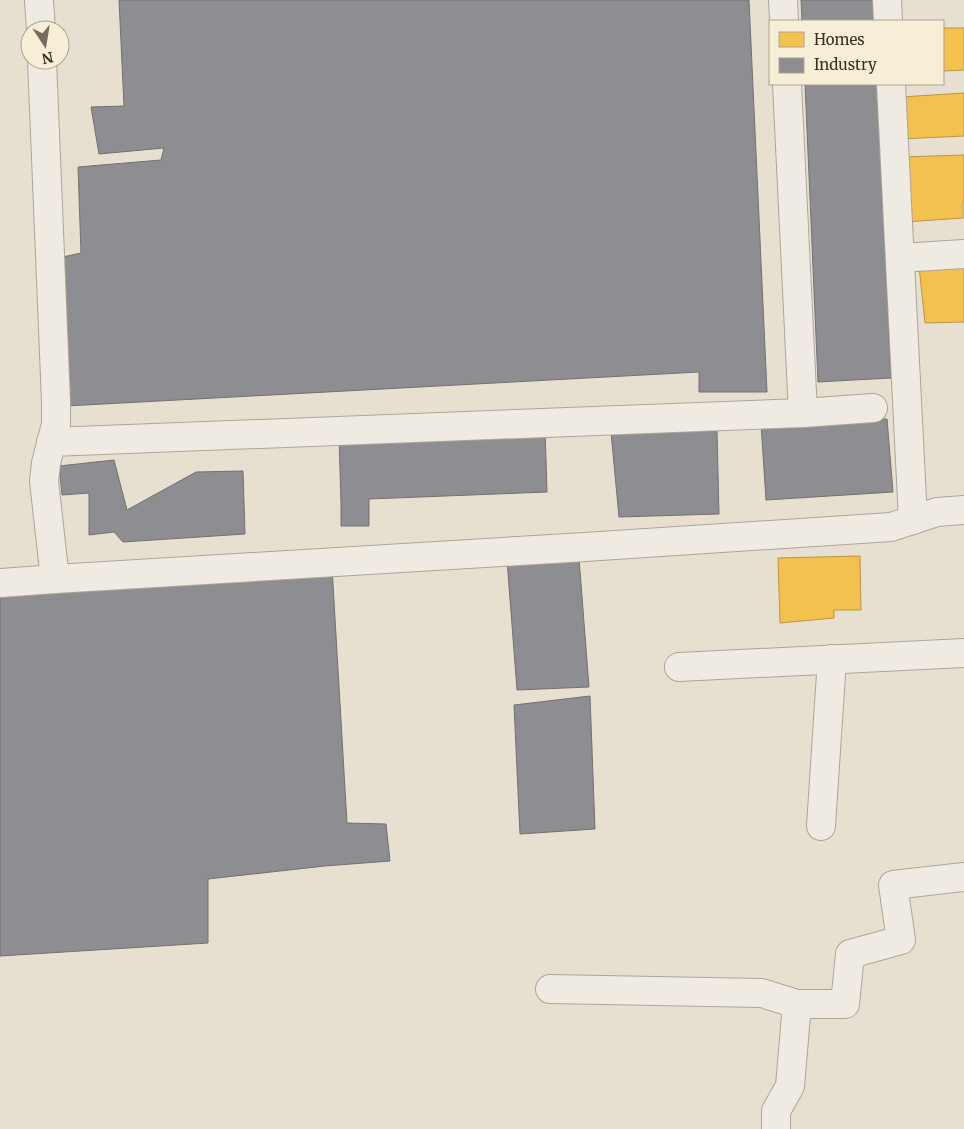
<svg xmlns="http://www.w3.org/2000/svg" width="964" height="1129" font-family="Merriweather,serif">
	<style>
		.homes { fill: #f2c14e; stroke: #bc9540 }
		.industry { fill: #8d8d92; stroke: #757070 }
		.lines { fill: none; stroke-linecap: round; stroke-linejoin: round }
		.minor-casing { stroke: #ada599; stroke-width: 30 }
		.minor { stroke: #efebe3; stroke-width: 28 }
	</style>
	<rect width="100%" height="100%" fill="#e7e0d1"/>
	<g class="homes">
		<polygon points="943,28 964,28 964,70 943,71"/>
		<polygon points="964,93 964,136 900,139 901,97"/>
		<polygon points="964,155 964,201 963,201 963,218 905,222 900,157"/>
		<polygon points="964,265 964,322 925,323 919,266"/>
		<polygon points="860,556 861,610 834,610 834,618 780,623 778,558"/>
	</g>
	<g class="industry">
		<polygon points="119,0 749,0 767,392 699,392 699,372 66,406 54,259 81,253 78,167 161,160 164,148 99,154 91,107 124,106"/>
		<polygon points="801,0 873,0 874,21 802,21"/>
		<polygon points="805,84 877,84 891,378 818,382"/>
		<polygon points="887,419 893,492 766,500 761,424"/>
		<polygon points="545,427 547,492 369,499 369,526 341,526 341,504 339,435"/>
		<polygon points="717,431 719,514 619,517 611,432"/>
		<polygon points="114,460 127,510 196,472 243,471 245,534 123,542 114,532 89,535 89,493 62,495 59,466"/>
		<polygon points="579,558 589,687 517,690 507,560"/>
		<polygon points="332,567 347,823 386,824 390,861 325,866 208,879 208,943 0,956 0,587"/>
		<polygon points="590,696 595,829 520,834 514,705"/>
	</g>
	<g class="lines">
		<g class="minor-casing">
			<g id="minor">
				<polyline points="39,0 41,30"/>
				<polyline points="783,0 784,21"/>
				<polyline points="887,0 888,21"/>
				<polyline points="42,60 56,402 56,424 46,463 44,481 55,579"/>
				<polyline points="787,84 803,413"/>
				<polyline points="891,84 913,520"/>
				<polyline points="900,258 964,254"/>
				<polyline points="51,442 803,413 873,408"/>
				<polyline points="0,583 55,579 585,547 891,527 937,512 964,510"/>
				<polyline points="679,667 964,653"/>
				<polyline points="821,826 832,659"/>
				<polyline points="550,989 762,993 797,1004 845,1004 850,954 901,940 893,885 964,877"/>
				<polyline points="776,1129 776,1111 790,1086 797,1004"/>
			</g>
		</g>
		<use href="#minor" class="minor"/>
	</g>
	<rect x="769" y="20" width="175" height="65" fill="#f7eed8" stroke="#ada18e"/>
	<rect x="779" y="32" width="25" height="15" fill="#f2c14e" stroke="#ada18e"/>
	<text x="814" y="45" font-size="15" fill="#3d2e20">Homes</text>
	<rect x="779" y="58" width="25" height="15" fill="#8d8d92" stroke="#ada18e"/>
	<text x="814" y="70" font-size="15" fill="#3d2e20">Industry</text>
	<g transform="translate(45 45) rotate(168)"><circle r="24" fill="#f7eed8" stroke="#ada18e"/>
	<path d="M0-4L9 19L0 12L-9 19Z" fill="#786c5e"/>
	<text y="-8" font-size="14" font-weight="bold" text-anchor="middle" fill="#3d2e20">N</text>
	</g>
</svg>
